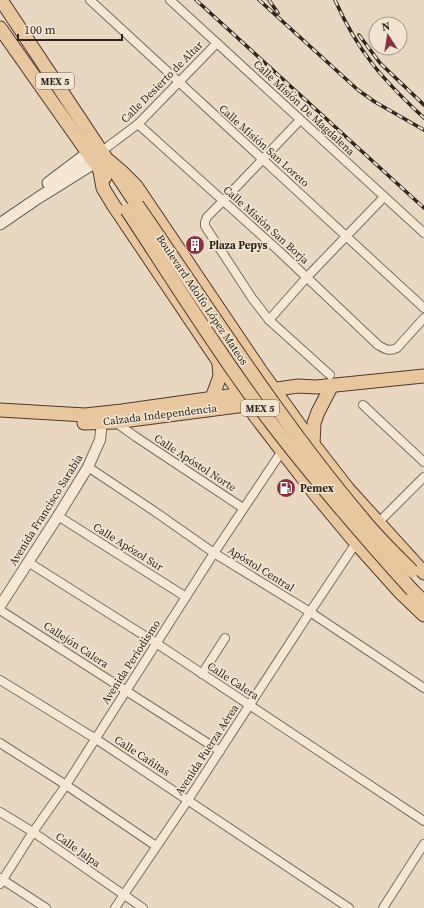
<svg xmlns="http://www.w3.org/2000/svg" width="424" height="908" font-family="'Source Serif 4',serif">
	<style>
		.lines { fill: none; stroke-linecap: round; stroke-linejoin: round }
		.minor-casing { stroke: #806a5b; stroke-width: 10 }
		.tertiary-casing { stroke: #806a5b; stroke-width: 12 }
		.secondary-casing { stroke: #624c3f; stroke-width: 13 }
		.primary-casing { stroke: #4f3a2f; stroke-width: 15 }
		.minor { stroke: #f4e7d4; stroke-width: 8 }
		.tertiary { stroke: #f4e7d4; stroke-width: 10 }
		.secondary { stroke: #f4e7d4; stroke-width: 11 }
		.primary { stroke: #e8c79e; stroke-width: 13 }
		.rail-casing { stroke: #32251e; stroke-width: 3.5 }
		.rail { stroke: #f1e4d1; stroke-width: 2; stroke-dasharray: 6; stroke-linecap: butt }
		.primary-bridge-casing { stroke: #4f3a2f; stroke-width: 15; stroke-linecap: butt }
		.primary-bridge { stroke: #e8c79e; stroke-width: 13 }
		.labels { text-anchor: middle; dominant-baseline: central; stroke-width: 3.5; stroke-linejoin: round; paint-order: stroke }
		.shield { fill: #f1e4d1; stroke: #6b5e54; stroke-width: 1 }
		.shield-label { font-size: 10px; font-weight: bold; fill: #32251e }
		.street-label { font-size: 11px; fill: #32251e; stroke: #f1e4d1 }
		.poi-label { font-size: 11px; font-weight: bold; fill: #32251e; stroke: #f1e4d1; text-anchor: start }
	</style>
	<rect width="100%" height="100%" fill="#e8d8c2"/>
	<g class="lines">
		<g class="minor-casing">
			<g id="minor">
				<polyline points="90,0 424,308"/>
				<polyline points="170,0 424,233"/>
				<polyline points="300,120 223,201 207,217 205,222 205,226 252,298 269,320 330,375"/>
				<path d="M138 124 280 252 378 345C385 349 389 352 397 348L424 318"/>
				<polyline points="102,151 138,124 217,43"/>
				<polyline points="269,320 307,277 384,197"/>
				<polyline points="363,405 424,462"/>
				<polyline points="115,422 136,437 243,508"/>
				<polyline points="88,467 154,511 214,553 310,612 424,688"/>
				<polyline points="58,516 186,597"/>
				<polyline points="378,523 424,477"/>
				<polyline points="28,562 156,643 424,821"/>
				<polyline points="0,610 220,751"/>
				<polyline points="202,674 225,638"/>
				<polyline points="0,680 96,739 349,908"/>
				<polyline points="0,743 66,785 156,846"/>
				<polyline points="0,812 33,832 143,908"/>
				<polyline points="0,878 46,908"/>
				<polyline points="0,884 33,832 66,785 214,553 282,451"/>
				<polyline points="115,908 188,800 310,612 356,543"/>
				<polyline points="383,908 424,844"/>
			</g>
		</g>
		<g class="tertiary-casing">
			<polyline id="tertiary" points="0,606 58,516 88,467 100,440 102,422"/>
		</g>
		<g class="secondary-casing">
			<g id="secondary">
				<polyline points="48,183 88,153"/>
				<polyline points="0,224 38,198 94,163"/>
			</g>
		</g>
		<g class="primary-casing">
			<g id="primary">
				<polyline points="1,0 137,205"/>
				<polyline points="0,28 105,177"/>
				<polyline points="109,161 122,172 136,186 260,370 313,444 348,489 424,573"/>
				<polyline points="100,171 103,188 112,203 256,417 316,495 356,543 399,591 424,615"/>
				<polyline points="212,398 220,376 219,364"/>
				<polyline points="0,410 85,415 122,411 298,386 316,387 424,376"/>
				<polyline points="84,423 115,422 253,404"/>
				<polyline points="313,444 314,423 318,412 332,385"/>
				<polyline points="412,590 424,602"/>
			</g>
		</g>
		<use href="#minor" class="minor"/>
		<use href="#tertiary" class="tertiary"/>
		<use href="#secondary" class="secondary"/>
		<use href="#primary" class="primary"/>
		<g class="rail-casing">
			<g id="rail">
				<polyline points="196,0 424,208"/>
				<polyline points="259,0 358,90 375,102 424,130"/>
				<polyline points="269,0 278,13"/>
				<path d="M335 0C358 52 383 80 424 118"/>
				<polyline points="359,35 380,63 424,105"/>
			</g>
		</g>
		<use href="#rail" class="rail"/>
		<g class="primary-bridge-casing">
			<g id="primary-bridge">
				<path d="M137 205C210 310 279 420 362 518 377 537 395 554 412 571"/>
				<path d="M127 210C170 275 211 342 257 404 305 469 358 530 412 590"/>
			</g>
		</g>
		<use href="#primary-bridge" class="primary-bridge"/>
	</g>
	<defs>
		<g id="building-disc" transform="scale(1)"><circle r="9.5" fill="#89323e" stroke="#f1e4d1"/><path d="M-4-6H4V6H1V3H-1V6H-4ZM-2.5-4.3h1.7v1.8h-1.7ZM.8-4.3h1.7v1.8H.8ZM-2.5-1h1.7V.8h-1.7ZM.8-1h1.7V.8H.8Z" fill="#fff"/></g>
		<g id="fuel-disc" transform="scale(1)"><circle r="9.5" fill="#89323e" stroke="#f1e4d1"/><path d="M-5.5-6h7V0h2V4h1.3V-2.5L3-4.5l.8-.8L6-3V5H2.5V1h-1V6h-7ZM-4.2-4.7v3.2H.2V-4.7Z" fill="#fff"/></g>
	</defs>
	<g fill-rule="evenodd">
		<use href="#building-disc" x="195" y="245"/>
		<use href="#fuel-disc" x="286" y="488"/>
	</g>
	<g class="labels">
		<g class="shield">
			<rect x="36" y="73" width="38" height="16" rx="3"/>
			<rect x="241" y="400" width="38" height="16" rx="3"/>
		</g>
		<g class="shield-label">
			<text x="55" y="81">MEX 5</text>
			<text x="260" y="408">MEX 5</text>
		</g>
		<g class="street-label">
			<text transform="translate(162 82) rotate(-45)">Calle Desierto de Altar</text>
			<text transform="translate(304 108) rotate(43)">Calle Misión De Magdalena</text>
			<text transform="translate(264 146) rotate(42)">Calle Misión San Loreto</text>
			<text transform="translate(266 225) rotate(42)">Calle Misión San Borja</text>
			<text transform="translate(202 300) rotate(56)">Boulevard Adolfo López Mateos</text>
			<text transform="translate(160 415) rotate(-7)">Calzada Independencia</text>
			<text transform="translate(195 463) rotate(33)">Calle Apóstol Norte</text>
			<text transform="translate(46 510) rotate(-58)">Avenida Francisco Sarabia</text>
			<text transform="translate(128 547) rotate(32)">Calle Apózol Sur</text>
			<text transform="translate(261 569) rotate(32)">Apóstol Central</text>
			<text transform="translate(76 645) rotate(33)">Callejón Calera</text>
			<text transform="translate(131 662) rotate(-57)">Avenida Periodismo</text>
			<text transform="translate(233 681) rotate(33)">Calle Calera</text>
			<text transform="translate(207 750) rotate(-57)">Avenida Fuerza Aérea</text>
			<text transform="translate(142 756) rotate(33)">Calle Cañitas</text>
			<text transform="translate(78 850) rotate(35)">Calle Jalpa</text>
		</g>
		<g class="poi-label">
			<text x="209" y="245">Plaza Pepys</text>
			<text x="300" y="488">Pemex</text>
		</g>
	</g>
	<g transform="translate(388 36) rotate(348)"><circle r="19" fill="#f1e4d1" stroke="#a59889"/>
	<path d="M0-3L7 15L0 10L-7 15Z" fill="#89323e"/>
	<text y="-6" font-size="11" font-weight="bold" text-anchor="middle" fill="#32251e">N</text>
	</g>
	<path d="M18 34v6h104v-6" fill="none" stroke="#32251e" stroke-width="2"/>
	<text x="24" y="34" font-size="12" fill="#32251e" stroke="#f1e4d1" stroke-width="3" paint-order="stroke">100 m</text>
</svg>
